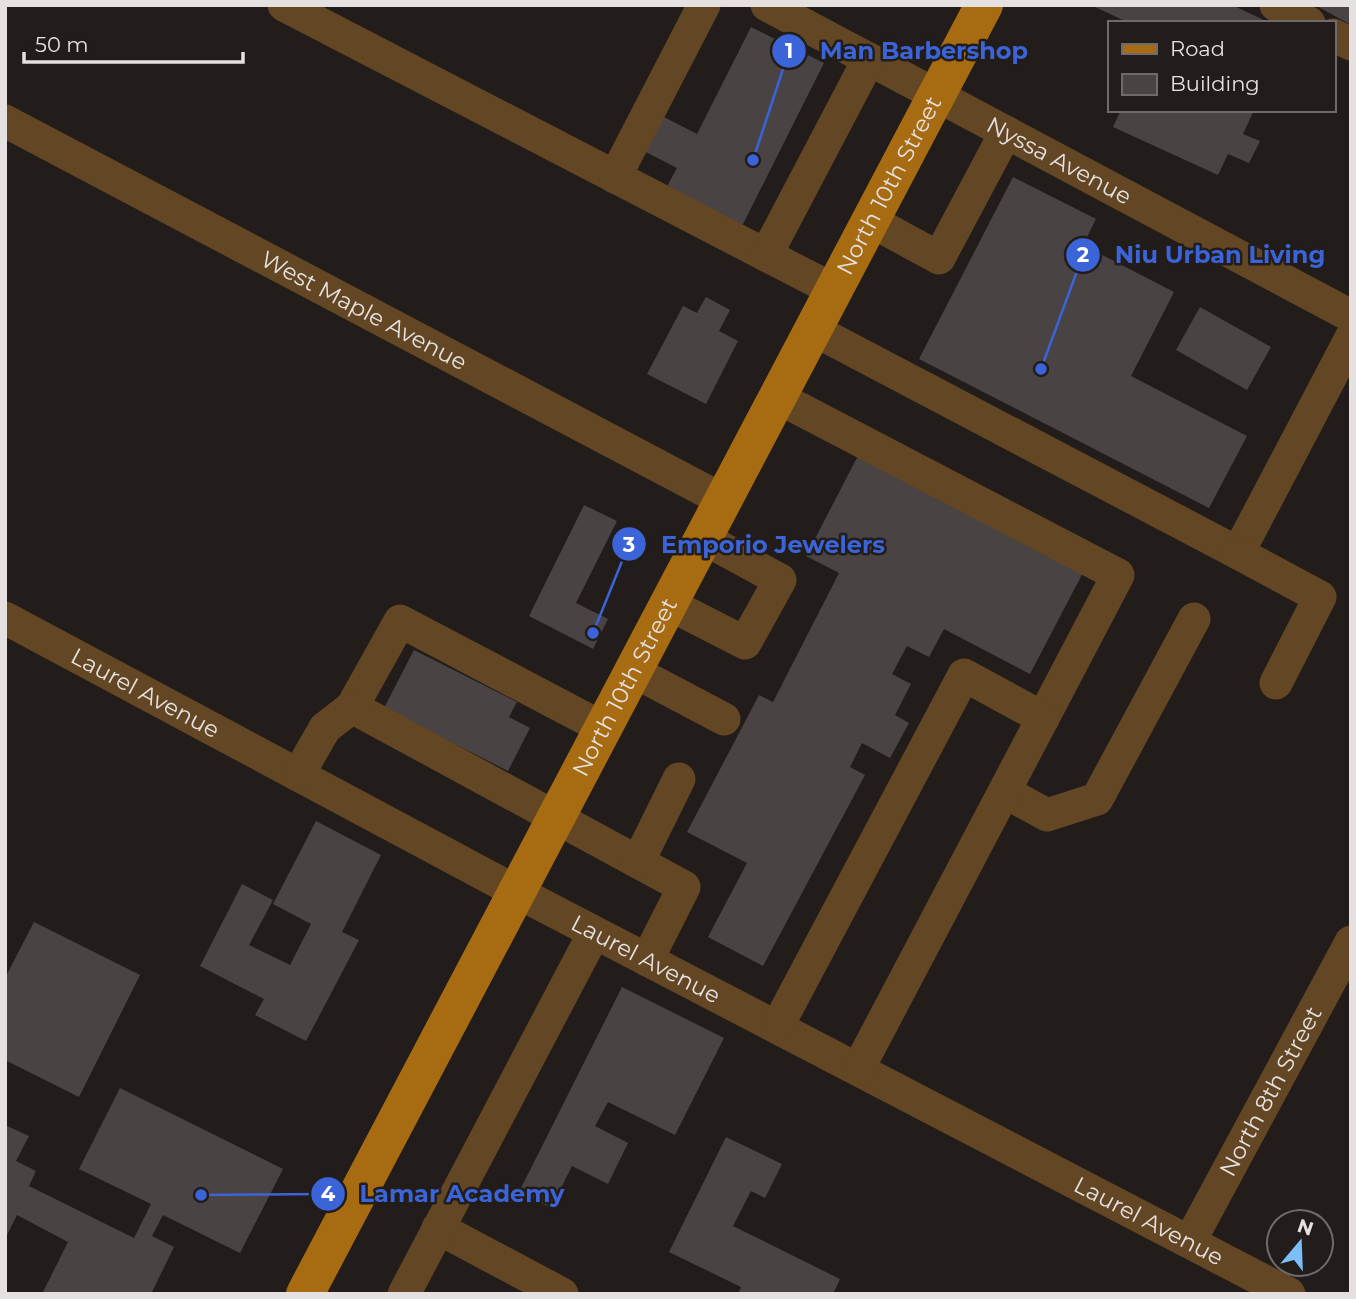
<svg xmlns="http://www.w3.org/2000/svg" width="1356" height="1299" font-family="Montserrat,sans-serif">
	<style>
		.building { fill: #494344 }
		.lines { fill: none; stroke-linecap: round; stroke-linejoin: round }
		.minor { stroke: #634623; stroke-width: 33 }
		.major { stroke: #a76b12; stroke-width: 38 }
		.labels { text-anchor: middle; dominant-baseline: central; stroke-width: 5; stroke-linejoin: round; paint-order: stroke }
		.street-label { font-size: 23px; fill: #e5e1e0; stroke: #221d1b }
		.leader { fill: none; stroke: #3b64d9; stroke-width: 2.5 }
		.callout-dot { fill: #3b64d9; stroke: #221d1b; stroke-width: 2.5 }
		.mark-label { font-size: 21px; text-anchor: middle; font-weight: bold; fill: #fff }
		.callout-label { font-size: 24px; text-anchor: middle; font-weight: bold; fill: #3b64d9; stroke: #221d1b; stroke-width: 5; stroke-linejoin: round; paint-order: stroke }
	</style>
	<rect width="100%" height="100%" fill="#221d1b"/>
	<g class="building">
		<polygon points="1091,5 1232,5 1270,23 1129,23"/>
		<polygon points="1315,5 1351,5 1351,25"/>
		<polygon points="751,27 824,63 740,230 664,192 677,168 644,151 662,116 697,134"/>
		<polygon points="1121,110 1254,110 1243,134 1260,141 1249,163 1228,154 1218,175 1113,127"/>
		<polygon points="1013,177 1096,219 1083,245 1174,292 1131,376 1247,436 1209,508 919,359"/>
		<polygon points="706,297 730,310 719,331 738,341 706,404 647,374 683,306 697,313"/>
		<polygon points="1200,307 1271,347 1247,390 1176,350"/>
		<polygon points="862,448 1087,565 1030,674 944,629 929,657 907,646 892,674 911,684 895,715 909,723 890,758 862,743 850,767 865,775 763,966 708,937 747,863 687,832 759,695 773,702 839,573 806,556"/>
		<polygon points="584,505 617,521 576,603 608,619 593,649 529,616"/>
		<polygon points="414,650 517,702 509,717 530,728 508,771 384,708"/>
		<polygon points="316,821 381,855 342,932 359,940 306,1041 255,1015 264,999 200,966 242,884 273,900 249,945 290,965 311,924 273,904"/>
		<polygon points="34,922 140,975 79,1097 5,1060 5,978"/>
		<polygon points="622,987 724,1038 675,1135 608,1102 595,1126 628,1143 608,1184 572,1166 551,1208 519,1192"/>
		<polygon points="120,1088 283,1169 240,1253 163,1215 152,1236 174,1247 151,1294 42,1294 68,1242 17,1215 5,1239 5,1125 29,1136 16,1161 36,1171 29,1186 134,1238 151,1204 79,1169"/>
		<polygon points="726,1137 782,1164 765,1198 751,1191 733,1226 840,1279 833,1294 738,1294 741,1287 669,1252"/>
	</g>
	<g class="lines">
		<g class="minor">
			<polyline points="284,5 766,255"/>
			<path id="s1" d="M767 5 1351 316"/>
			<polyline points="1276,5 1309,23"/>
			<polyline points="1333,35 1351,44"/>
			<path id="s2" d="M5 121 723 500"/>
			<polyline points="615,177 704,5"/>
			<polyline points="871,221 939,258 1006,132"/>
			<polyline points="834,290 766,255 869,59"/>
			<polyline points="814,330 1238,553 1351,338"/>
			<polyline points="777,397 1118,575 1043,718"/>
			<polyline points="1238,553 1320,597 1276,683"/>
			<polyline points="669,604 745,643 780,580 703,538"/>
			<path id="s3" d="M5 618 517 892 1289 1294"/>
			<polyline points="633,671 724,719"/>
			<polyline points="603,728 400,621 352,707 684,887 647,960"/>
			<polyline points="298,775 325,728 352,707"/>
			<polyline points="1005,792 1047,815 1097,799 1194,619"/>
			<polyline points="638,862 679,779"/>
			<polyline points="777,1027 964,675 1043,718 858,1069"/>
			<polyline points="438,1228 562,1294"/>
			<path id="s4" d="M1190 1241 1351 942"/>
			<polyline points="404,1294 594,933"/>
		</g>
		<path class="major" id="s5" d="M305 1294 984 5"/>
	</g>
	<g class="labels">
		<g class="street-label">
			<text stroke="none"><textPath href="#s1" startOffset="331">Nyssa Avenue</textPath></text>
			<text stroke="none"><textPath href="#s5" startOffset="1253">North 10th Street</textPath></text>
			<text stroke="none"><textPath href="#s2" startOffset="406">West Maple Avenue</textPath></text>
			<text stroke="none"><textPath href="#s5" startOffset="686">North 10th Street</textPath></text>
			<text stroke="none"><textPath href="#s3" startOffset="159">Laurel Avenue</textPath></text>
			<text stroke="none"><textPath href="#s3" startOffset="726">Laurel Avenue</textPath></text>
			<text stroke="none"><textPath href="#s4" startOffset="170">North 8th Street</textPath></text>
			<text stroke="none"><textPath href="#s3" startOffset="1293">Laurel Avenue</textPath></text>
		</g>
	</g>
	<path class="leader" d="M753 160L789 51M1041 369L1083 255M593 633L629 544M201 1195L328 1194"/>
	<g class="callout-dot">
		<circle cx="753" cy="160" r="7"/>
		<circle cx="1041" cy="369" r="7"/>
		<circle cx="593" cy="633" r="7"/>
		<circle cx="201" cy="1195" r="7"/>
		<circle cx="789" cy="51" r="18"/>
		<circle cx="1083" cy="255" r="18"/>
		<circle cx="629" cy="544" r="18"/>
		<circle cx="328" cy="1194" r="18"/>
	</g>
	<g class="mark-label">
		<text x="789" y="58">1</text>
		<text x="1083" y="262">2</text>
		<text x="629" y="552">3</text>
		<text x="328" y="1201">4</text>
	</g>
	<g class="callout-label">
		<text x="924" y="59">Man Barbershop</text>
		<text x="1220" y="263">Niu Urban Living</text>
		<text x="773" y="553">Emporio Jewelers</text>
		<text x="462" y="1202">Lamar Academy</text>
	</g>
	<rect width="1356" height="1299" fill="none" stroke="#e5e1e0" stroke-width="14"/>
	<rect x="1108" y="21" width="228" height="91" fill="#221d1b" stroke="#706b6a" stroke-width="2"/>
	<rect x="1122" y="44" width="35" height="10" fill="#a76b12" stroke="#706b6a" stroke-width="2"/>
	<text x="1170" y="56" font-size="21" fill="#e5e1e0">Road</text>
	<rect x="1122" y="74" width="35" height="21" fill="#494344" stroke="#706b6a" stroke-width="2"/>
	<text x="1170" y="91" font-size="21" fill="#e5e1e0">Building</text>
	<g transform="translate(1300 1243) rotate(19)"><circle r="33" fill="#221d1b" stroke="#706b6a" stroke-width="2"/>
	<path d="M0-5L12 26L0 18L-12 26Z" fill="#7cbef9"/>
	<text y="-10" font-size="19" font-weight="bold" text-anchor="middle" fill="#e5e1e0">N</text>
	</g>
	<path d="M24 52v10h219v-10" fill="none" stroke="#e5e1e0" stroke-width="3.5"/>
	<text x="35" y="52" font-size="21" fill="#e5e1e0" stroke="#221d1b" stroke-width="5" paint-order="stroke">50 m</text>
</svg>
